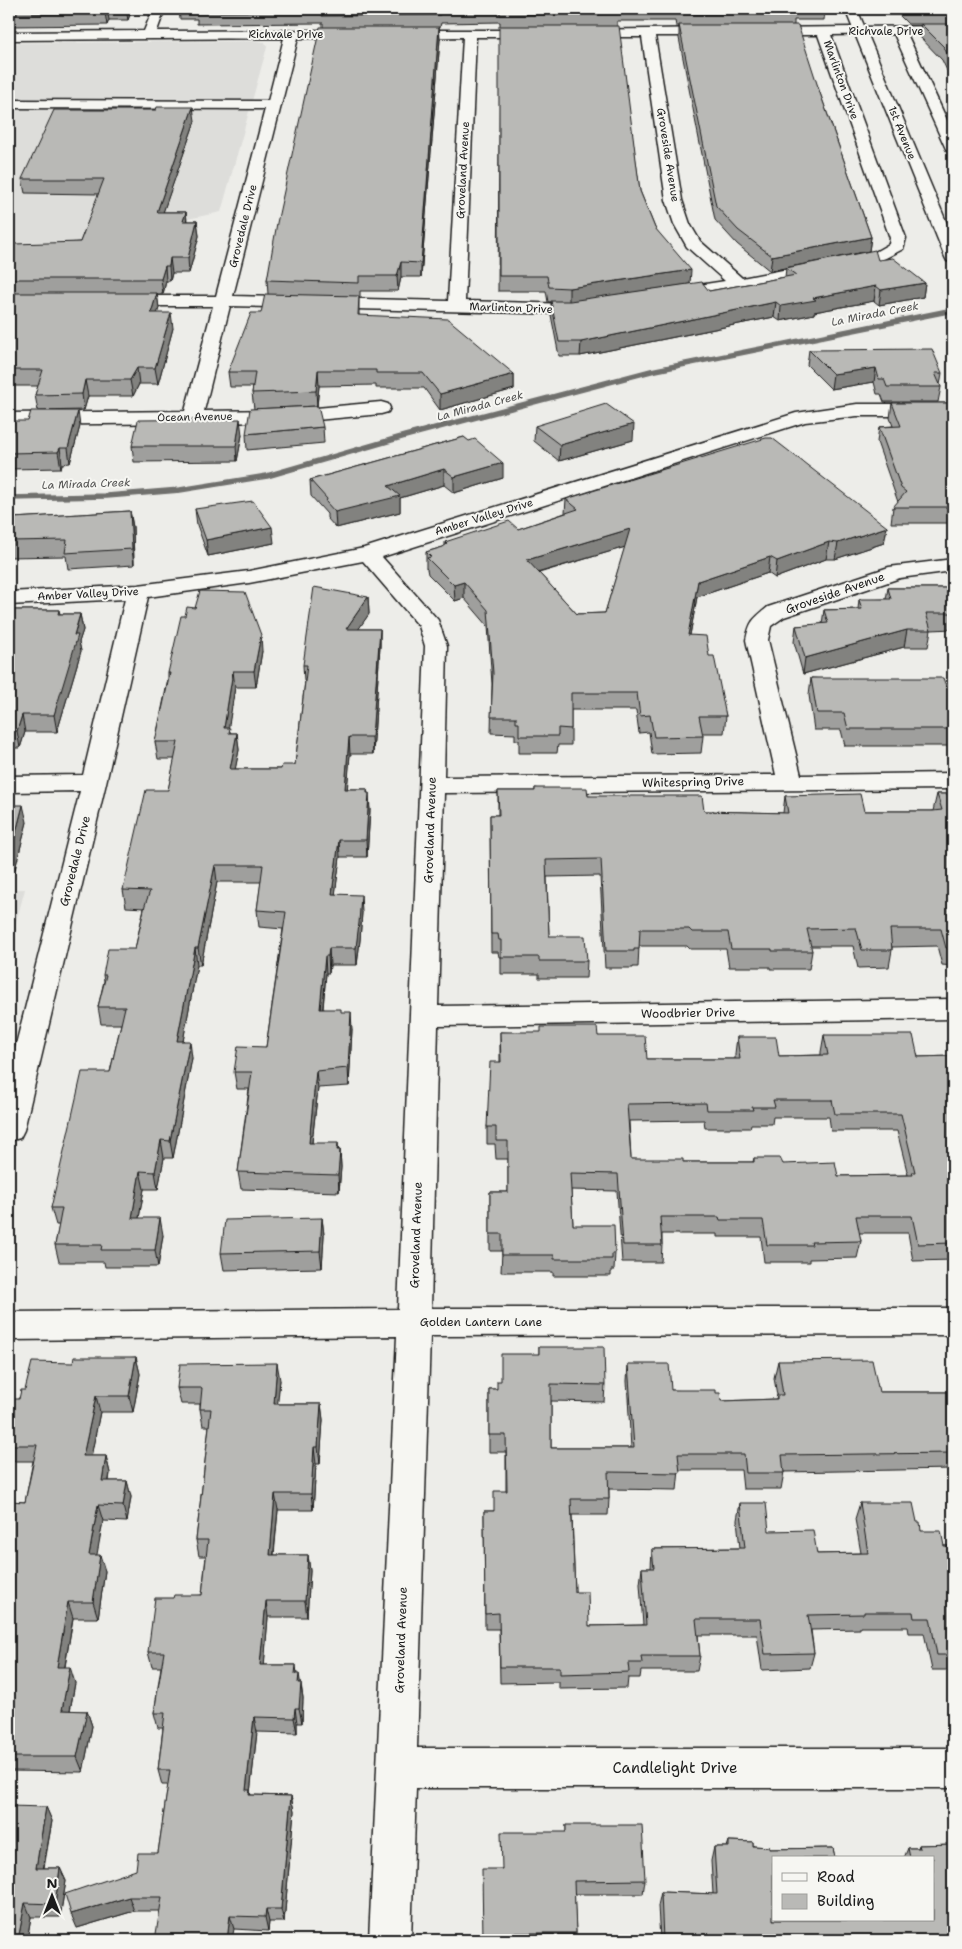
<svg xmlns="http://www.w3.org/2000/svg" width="962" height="1949" font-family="'Shantell Sans',sans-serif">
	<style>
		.built { fill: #ddddda }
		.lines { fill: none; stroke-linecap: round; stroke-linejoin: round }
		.stream { stroke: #6f6f6d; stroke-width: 5.5 }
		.minor-casing { stroke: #1c1c1c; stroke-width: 3 }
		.major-casing { stroke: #1c1c1c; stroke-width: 3 }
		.minor { fill: #f6f6f2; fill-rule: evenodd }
		.major { fill: #f6f6f2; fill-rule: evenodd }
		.wall { fill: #9f9f9d; stroke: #1c1c1c; fill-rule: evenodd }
		.shaded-wall { fill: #82827f; stroke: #1c1c1c }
		.building { fill: #b9b9b6; stroke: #1c1c1c; fill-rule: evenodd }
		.labels { text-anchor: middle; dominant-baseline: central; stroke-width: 4; stroke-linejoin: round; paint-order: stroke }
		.far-street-label { font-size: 11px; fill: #1c1c1c; stroke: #f6f6f2 }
		.far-water-label { font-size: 11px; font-style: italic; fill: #535352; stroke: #f6f6f2 }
		.street-label { font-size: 12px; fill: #1c1c1c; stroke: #f6f6f2 }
		.near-street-label { font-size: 15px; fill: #1c1c1c; stroke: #f6f6f2 }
	</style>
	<rect width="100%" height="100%" fill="#edede9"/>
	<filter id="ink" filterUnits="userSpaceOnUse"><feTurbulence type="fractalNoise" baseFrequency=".02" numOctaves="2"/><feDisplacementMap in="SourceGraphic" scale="10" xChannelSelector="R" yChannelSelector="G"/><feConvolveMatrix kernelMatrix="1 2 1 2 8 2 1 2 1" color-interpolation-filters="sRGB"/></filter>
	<g filter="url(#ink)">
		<g class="built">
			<polygon points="257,41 265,42 267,47 221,212 45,249 9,249 9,43"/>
			<polygon points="9,889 25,889 9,948"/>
		</g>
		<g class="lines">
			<polyline class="stream" points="9,498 107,496 180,490 267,476 405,436 651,371 953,310"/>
			<g class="minor-casing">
				<g id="minor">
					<polygon points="153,9 165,9 157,31 355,30 362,34 355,38 298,38 233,296 448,301 463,37 403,38 396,34 403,30 542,30 544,33 542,36 537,37 476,37 465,301 569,304 589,301 595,302 598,306 595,310 569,314 230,306 204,411 295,410 381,402 388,404 390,408 388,412 381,414 295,422 9,425 9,413 185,411 213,306 120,306 114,305 111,301 114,297 120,296 216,296 265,109 9,108 9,100 268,101 284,38 9,40 9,32 144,31"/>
					<polygon points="953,26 953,34 907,34 953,133 953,153 948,152 946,149 894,34 831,35 906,238 903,249 880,261 739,289 672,299 666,298 663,294 666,290 725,281 687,247 674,224 666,200 642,37 583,37 578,36 576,33 578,30 717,28 724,32 717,36 655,36 682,200 690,224 700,241 742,278 875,252 889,244 890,238 818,35 763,35 758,34 756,31 758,28"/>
					<path d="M857 404H953V416H857L805 422 382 557 438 620 447 646 444 777 776 775 746 640C750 621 753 619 768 607L889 567 953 559V571L900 578 784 617 771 626 768 640 801 775 953 773V789L444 793 438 1006 953 999V1019L438 1026 431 1308H953V1335L430 1336 417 1748H953V1788H416L411 1940H369L397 1336 9 1340V1312L398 1309 425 646 419 626 363 561 249 583 148 597 106 783 24 1130 20 1138 9 1141V1072L80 791 9 792V776L83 775 125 599 9 605V592L138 585 249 571 364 548 796 413Z"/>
				</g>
			</g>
			<g class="major-casing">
				<polygon id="major" points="845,9 857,9 953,238 953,262 947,261 945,257"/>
			</g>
			<use href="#minor" class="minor"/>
			<use href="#major" class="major"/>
		</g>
		<g class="wall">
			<polygon points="9,9 132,9 128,20 109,20 107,25 9,26"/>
			<polygon points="179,9 825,9 824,20 794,20 794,25 820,93 871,237 869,251 770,271 737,244 715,220 679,38 679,26 676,26 675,21 617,21 617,26 640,191 655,228 690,284 709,291 785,277 786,268 878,260 925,283 923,297 879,305 874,301 814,312 814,314 780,321 774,317 580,356 559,356 551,315 551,302 548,302 546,291 498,291 500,22 441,23 440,27 439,27 440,39 421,277 401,277 398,291 360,291 360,297 359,297 359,315 514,374 514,389 440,410 424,388 376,388 376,385 319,386 317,406 254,409 252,393 253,387 230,387 228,372 261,313 268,294 267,280 323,27 323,23 197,24 197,19 180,19"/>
			<polygon points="884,9 953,9 953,83 942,60 919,36 921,24 908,24 899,15 887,15"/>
			<polygon points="195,121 163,212 186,212 187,221 197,221 199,236 189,273 172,273 170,281 166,281 163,294 157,294 159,308 157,313 173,328 158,384 139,384 133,396 88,396 84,410 38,411 35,395 38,386 9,386 9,247 80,242 99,194 25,193 22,179"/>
			<polygon points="809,350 942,373 940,385 941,387 938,402 884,402 881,394 877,394 874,382 831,389 807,365"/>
			<polygon points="892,403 953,415 953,523 891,523 893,507 898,502 877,442 879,427 893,426 890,418"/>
			<polygon points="28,421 80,426 70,463 62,464 61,468 10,469 9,466 9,437"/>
			<polygon points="535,426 633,440 559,461 534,441"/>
			<polygon points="323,427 324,443 247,450 246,434"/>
			<polygon points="242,435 237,461 134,462 132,446"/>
			<polygon points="464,437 503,478 454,493 444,485 400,498 400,512 336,528 327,518 327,514 311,496 310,480"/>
			<path d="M566 499 887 527 884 543 835 559H826L775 578 768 573 697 597 690 635 709 656 726 716 724 733H702L703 736 701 753 652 754 649 732 639 733 636 710H571V745H558L557 753H519V740H515V734L491 733 492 684 488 626 464 598 455 601 428 574 427 569 426 568V552L443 547 445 546V542L518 529 565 513ZM625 547 605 613 577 614 539 573Z"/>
			<polygon points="195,509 274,543 208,556 197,525"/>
			<polygon points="130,511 133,527 134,565 68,569 66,556 9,557 9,516 14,518"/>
			<polygon points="951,580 953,580 953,629 931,630 928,647 904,647 803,674 794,642 796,626 822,624 824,610 858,609 859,600 886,599 888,588 950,588"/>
			<polygon points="368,597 369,614 358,629 380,629 380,646 373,754 350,754 347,789 367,789 370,810 367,857 340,857 335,894 362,912 360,940 357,965 330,965 329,973 326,973 323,1009 341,1012 352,1029 349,1086 318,1088 312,1143 340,1150 341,1167 339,1192 241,1189 238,1172 249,1089 237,1089 234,1072 266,1047 283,929 259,927 257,910 261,882 217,882 201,965 197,965 183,1041 192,1058 173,1158 164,1158 158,1189 144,1189 139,1218 163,1235 158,1267 105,1267 104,1262 59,1262 55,1245 59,1225 56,1225 51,1208 110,1072 121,1024 101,1024 98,1007 104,981 103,975 135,949 144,908 126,907 123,890 168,790 175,759 158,759 155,742 168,679 168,673 262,651 256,687 235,687 228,728 231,733 237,733 239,750 235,769 281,769 295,765 305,681 304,681 303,665"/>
			<polygon points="9,610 59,610 60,614 80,614 83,630 79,642 81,651 57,732 25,732 20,748 9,748"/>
			<polygon points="811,678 953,686 953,746 845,746 841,730 814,730 809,695"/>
			<polygon points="535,788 588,796 704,811 783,813 785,796 864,811 933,811 937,794 953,794 953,966 942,965 937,946 892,947 892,950 889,967 858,968 853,946 810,946 812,951 809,969 770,969 770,967 729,967 726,949 690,949 687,946 639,946 638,967 633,967 633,968 605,968 600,876 547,877 549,936 587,961 586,978 539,978 539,974 501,974 501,957 499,957 498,952 491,952 490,815 498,815 498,791 535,791"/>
			<polygon points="9,805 27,822 14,873 9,873"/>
			<path d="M500 1032 598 1036 647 1059H735V1054L737 1037 779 1056 821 1055V1052L824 1035 918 1057 953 1056V1260L913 1261 908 1233H859L861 1241 857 1258 809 1259V1262H764L761 1237H717V1234H662V1245L661 1262H622L617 1191 571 1190 573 1225 615 1253 614 1270H611V1276H553V1272H501L502 1251H490V1192H508V1159H496L495 1144H487V1127L500 1062ZM773 1117H829L831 1131H897L908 1175 838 1176 754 1158 753 1162H683L631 1159 629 1121 704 1120 705 1128H750L751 1124H772Z"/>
			<polygon points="322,1218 324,1235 322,1268 224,1270 221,1253"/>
			<polygon points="539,1347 605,1385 604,1402 551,1401 551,1448 631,1448 627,1381 628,1364 671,1390 716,1393 721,1401 776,1399 777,1395 774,1378 778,1361 879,1392 953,1392 953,1469 784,1472 781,1489 743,1489 741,1470 679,1470 677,1490 609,1489 609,1499 608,1515 572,1515 575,1592 589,1626 643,1625 640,1584 642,1568 651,1568 652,1549 740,1548 737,1520 740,1503 769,1531 817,1554 861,1553 855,1519 860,1503 917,1522 921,1531 944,1546 953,1546 953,1670 932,1670 924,1633 909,1633 908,1627 860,1627 860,1629 811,1630 814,1653 810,1668 762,1670 757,1635 698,1635 700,1656 697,1671 641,1671 640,1678 628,1678 627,1688 559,1689 559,1682 500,1683 499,1629 485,1629 484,1511 494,1511 506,1491 506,1452 489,1452 489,1389 497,1389 501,1381 539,1354"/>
			<polygon points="136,1357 140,1374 133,1412 100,1412 91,1456 106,1456 110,1473 109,1481 127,1481 131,1497 127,1522 103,1521 96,1555 105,1571 98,1618 73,1618 65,1667 75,1683 70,1711 87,1711 92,1726 83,1772 9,1771 9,1501 25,1502 33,1461 9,1461 9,1410 25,1390 73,1363"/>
			<polygon points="280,1380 277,1404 321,1404 323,1420 320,1464 316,1464 313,1510 278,1510 274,1555 308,1555 310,1571 307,1617 268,1617 264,1665 296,1665 297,1674 300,1683 301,1683 303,1698 302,1723 297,1723 297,1733 257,1732 250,1793 251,1795 291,1796 294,1811 284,1922 269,1922 268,1931 234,1929 160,1911 134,1911 77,1928 136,1870 158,1853 168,1785 162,1785 158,1770 163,1728 158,1728 154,1713 161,1667 152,1667 148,1652 173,1598 202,1595 206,1556 199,1556 196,1540 209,1426 203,1426 200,1409 200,1404 181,1404 177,1388"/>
			<polygon points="46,1807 52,1821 44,1868 60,1868 66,1881 60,1917 31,1917 27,1940 9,1940"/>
			<polygon points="566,1825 645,1880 643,1894 574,1894 576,1933 575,1940 483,1940 501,1869 566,1832"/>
			<polygon points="729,1841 753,1842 753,1846 769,1847 769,1849 833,1848 835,1858 773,1858 773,1920 933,1920 933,1858 904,1858 908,1848 918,1848 919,1845 953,1844 953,1940 660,1940 658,1906 661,1892 713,1894 711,1861 714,1847 727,1847"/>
		</g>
		<g class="shaded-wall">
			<polygon points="107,9 109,20 107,25 105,13"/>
			<polygon points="126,9 132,9 128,20"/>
			<polygon points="439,27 440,39 421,277 421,263"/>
			<polygon points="193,107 195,121 158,227 157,212"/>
			<polygon points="186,212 187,227 183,221"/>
			<polygon points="197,221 199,236 189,273 188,258"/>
			<polygon points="871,237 869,251 770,271 772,256"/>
			<polygon points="170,258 172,273 170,281 169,266"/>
			<polygon points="401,262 401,277 398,291 397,276"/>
			<polygon points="165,266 166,281 163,294 161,279"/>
			<polygon points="691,270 690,284 569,302 569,288"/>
			<polygon points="925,283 923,297 879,305 881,290"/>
			<polygon points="876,286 874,301 814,312 814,314 780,321 781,306 813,298"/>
			<polygon points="157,293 159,308 153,328 151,313"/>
			<polygon points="776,302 774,317 580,356 581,342"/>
			<polygon points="171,313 173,328 158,384 155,368"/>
			<polygon points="137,368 139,384 133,396 130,380"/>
			<polygon points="876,368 874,382 831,389 833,374"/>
			<polygon points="318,370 319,386 317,406 316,391"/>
			<polygon points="514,374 514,389 440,410 440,394"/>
			<polygon points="85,380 88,396 84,410 82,394"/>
			<polygon points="78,411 80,426 70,463 68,448"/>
			<polygon points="240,419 242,435 237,461 236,446"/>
			<polygon points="634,424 633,440 559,461 560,445"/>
			<polygon points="60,448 62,464 61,468 58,452"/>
			<polygon points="503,463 503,478 454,493 454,477"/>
			<polygon points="444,469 444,485 400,498 400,512 336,528 335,512 388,486"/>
			<polygon points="130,511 133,527 134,565 132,549"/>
			<polygon points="272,527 274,543 208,556 206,540"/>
			<polygon points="887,527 884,543 835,559 838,543"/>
			<polygon points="630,529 629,546 527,576 527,560"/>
			<polygon points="829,542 826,559 775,578 777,561"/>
			<polygon points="770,557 768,573 697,597 687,651 688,635 698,581"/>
			<polygon points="464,582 464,598 455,601 454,585"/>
			<polygon points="368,597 369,614 347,646 346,629"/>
			<polygon points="80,614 83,630 79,642 81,651 57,732 54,715"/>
			<polygon points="380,629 380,646 373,754 372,737"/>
			<polygon points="907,630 904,647 803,674 805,658"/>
			<polygon points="261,635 262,651 256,687 254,671"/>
			<polygon points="233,671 235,687 226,744 224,728"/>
			<polygon points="22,715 25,732 20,748 17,731"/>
			<polygon points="237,733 239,750 232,786 230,769"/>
			<polygon points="349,737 350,754 346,806 345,789"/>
			<polygon points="369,793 370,810 367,857 366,840"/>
			<polygon points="23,805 27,822 14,873 10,856"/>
			<polygon points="339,840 340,857 333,911 332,894"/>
			<polygon points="215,865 217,882 201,965 198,948"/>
			<polygon points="361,895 362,912 360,940 357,965 356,948"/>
			<polygon points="195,948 197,965 180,1058 177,1041"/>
			<polygon points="329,948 330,965 329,973 328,956"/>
			<polygon points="325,956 326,973 321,1027 320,1009"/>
			<polygon points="351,1012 352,1029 349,1086 348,1068"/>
			<polygon points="190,1041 192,1058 173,1158 170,1141"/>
			<polygon points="316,1071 318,1088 310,1160 309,1143"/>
			<polygon points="161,1140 164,1158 158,1189 155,1172"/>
			<polygon points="338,1143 339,1159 340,1150 341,1167 339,1192 338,1175"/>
			<polygon points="140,1171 144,1189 136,1235 132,1218"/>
			<polygon points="160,1218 163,1235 158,1267 155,1250"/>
			<polygon points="322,1218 324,1235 322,1268 320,1251"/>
			<polygon points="136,1357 140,1374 133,1412 129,1396"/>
			<polygon points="277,1363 280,1380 276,1420 274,1404"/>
			<polygon points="96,1396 100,1412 88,1472 83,1456"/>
			<polygon points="321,1404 323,1420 320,1464 318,1447"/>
			<polygon points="314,1447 316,1464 313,1510 311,1494"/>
			<polygon points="106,1456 110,1473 106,1497 102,1481"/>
			<polygon points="127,1481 131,1497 127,1522 123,1506"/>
			<polygon points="275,1494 278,1510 272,1571 270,1555"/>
			<polygon points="98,1505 103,1521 94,1571 89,1555"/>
			<polygon points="100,1555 105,1571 98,1618 93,1602"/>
			<polygon points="308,1555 310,1571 307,1617 305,1601"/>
			<polygon points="266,1601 268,1617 263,1680 260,1665"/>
			<polygon points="68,1602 73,1618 62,1683 57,1667"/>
			<polygon points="70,1667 75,1683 67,1726 62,1710"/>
			<polygon points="299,1674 303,1698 302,1723 299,1708 298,1683"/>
			<polygon points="295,1708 297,1723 297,1733 294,1718"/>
			<polygon points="87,1711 92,1726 83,1772 77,1757"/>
			<polygon points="254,1717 257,1732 250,1793 253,1804 246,1790"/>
			<polygon points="291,1796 294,1811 284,1922 281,1909"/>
			<polygon points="46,1807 52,1821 41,1881 36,1868"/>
			<polygon points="60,1868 66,1881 60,1917 55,1904"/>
			<polygon points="129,1897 134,1911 77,1928 71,1914"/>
			<polygon points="25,1903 31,1917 27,1940 18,1940"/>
			<polygon points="266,1909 269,1922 268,1931 265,1917"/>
			<polygon points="230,1916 234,1929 232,1940 227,1940"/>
		</g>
		<g class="building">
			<polygon points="9,9 107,9 105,13 9,14"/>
			<polygon points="197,9 664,9 617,9 618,14 500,15 500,10 441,11 440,15 322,16 323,11 196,12"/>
			<polygon points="676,9 794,9 795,13 677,14"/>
			<polygon points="907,9 953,9 953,12 910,12"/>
			<polygon points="921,24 953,24 953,66 944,47"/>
			<polygon points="679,25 798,25 820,93 871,237 772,256 738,230 716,206"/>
			<polygon points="499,26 619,26 640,191 655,228 691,270 569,288 549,287 547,276 499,276"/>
			<polygon points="320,27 439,27 421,263 401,262 397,276 359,276 359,283 267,280 277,223"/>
			<polygon points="157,107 193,107 157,212 186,212 183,221 197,221 188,258 170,258 169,266 165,266 161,279 9,279 9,247 13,247 14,244 80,242 104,179 22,179 54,110 156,110"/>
			<polygon points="875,250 878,260 893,258 925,283 881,290 876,286 813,298 816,300 781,306 776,302 581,342 559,342 551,301 570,301 702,282 709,291 796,275 786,268"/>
			<polygon points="9,293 157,293 151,313 171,313 155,368 137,368 130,380 85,380 82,394 35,395 43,370 9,370"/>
			<polygon points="265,294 359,296 358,315 448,319 514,374 440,394 423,373 376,373 376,370 318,370 316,391 252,393 255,372 228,372 251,313 261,313"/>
			<polygon points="932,349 942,373 935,373 941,387 887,387 884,379 879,379 876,368 833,374 809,350"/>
			<polygon points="892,403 948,403 953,415 953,507 893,507 906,492 901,488 879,427 901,426"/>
			<polygon points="606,404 634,424 560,445 535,426"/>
			<polygon points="318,406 323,427 246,434 250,409"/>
			<polygon points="31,411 78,411 68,448 60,448 58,452 9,453 9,437 14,421 28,421"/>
			<polygon points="240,419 236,446 132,446 138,420"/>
			<polygon points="464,437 469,441 475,439 503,463 454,477 444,469 388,486 400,496 335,512 326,502 327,499 310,480"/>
			<path d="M766 438H772L887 527 838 543 829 542 777 561 770 557 698 581 688 635 706 636 709 656H714L726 716H699L703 736 654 737 650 715 640 716 637 693H571V729L558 728V736H519V723H516V717H491L493 673 488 610 464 582 454 585 427 558 431 557 426 552 443 547 447 544 445 542 509 521 518 529 578 509 566 499ZM630 529 605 613 577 614 527 560Z"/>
			<polygon points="253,501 272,527 206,540 195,509"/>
			<polygon points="130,511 132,549 65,553 67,540 9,541 9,516 13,516 13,518"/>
			<polygon points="314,587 368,597 346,629 380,629 372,737 349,737 345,789 367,789 367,793 369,793 366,840 339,840 332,894 361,895 359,923 356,948 329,948 328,956 325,956 320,1009 341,1009 341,1012 351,1012 348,1068 316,1071 309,1143 338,1143 337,1150 340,1150 338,1175 238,1172 252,1072 234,1072 238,1046 266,1047 286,912 257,910 263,865 215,865 198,948 195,948 177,1041 190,1041 170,1141 161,1140 155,1172 140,1171 132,1218 160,1218 155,1250 101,1250 102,1245 55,1245 62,1208 51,1208 82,1072 110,1072 125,1007 98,1007 106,975 103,975 108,949 135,949 145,905 150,891 123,890 146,790 168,790 178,742 155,742 170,673 168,673 181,616 185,616 187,607 195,608 200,591 245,592 261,635 254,671 233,671 224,728 230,728 229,733 237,733 230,769 281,769 282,765 295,765 307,665 303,665"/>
			<polygon points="888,588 953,588 953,613 926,613 931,630 907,630 805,658 796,626 828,623 824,610 862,609 859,600 861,599 891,599"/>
			<polygon points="9,610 59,610 58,614 80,614 74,635 78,635 54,715 22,715 17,731 9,731"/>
			<polygon points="811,678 943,678 946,686 953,686 953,729 848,729 844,713 817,713"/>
			<polygon points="535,788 587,788 588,796 702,796 704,811 788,813 785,796 860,794 864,811 933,811 942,810 937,794 953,794 953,948 946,948 941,929 890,929 892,950 862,950 856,928 807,929 812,951 772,951 772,949 731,949 728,932 692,932 689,929 640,929 639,949 634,949 634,951 606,951 601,859 546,860 549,936 585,936 587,961 539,961 539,957 501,957 501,940 499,940 498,934 491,934 490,815 499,815 498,791 535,791"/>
			<polygon points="9,805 23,805 10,856 9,856"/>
			<path d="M541 1027H597L598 1036H645L647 1059H740L737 1037H776L779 1056 828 1055 824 1035H913L918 1057 953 1056V1243L918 1244 912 1216H856L861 1241 811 1242 812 1245H767L763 1220H720L719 1217H660L662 1245H623L618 1174 570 1173 573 1225H614L615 1253H612V1259H554V1255H502V1234H490V1192H508V1141H496V1127H487L490 1062H501L500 1032H541ZM773 1100H832L835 1114H901L915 1172H912L913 1175 838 1176 835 1162 783 1164 780 1158H754V1162H683V1159H631L627 1104 706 1103 707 1110H753L752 1107H775Z"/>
			<polygon points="322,1218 320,1251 221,1253 225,1220"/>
			<polygon points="539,1347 604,1347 605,1385 551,1384 551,1448 634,1448 628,1364 669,1364 671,1390 716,1390 716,1393 720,1393 721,1401 777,1399 777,1395 783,1395 778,1361 872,1360 879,1392 953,1392 953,1453 782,1455 784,1473 746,1473 744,1454 678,1454 680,1473 608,1472 609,1499 571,1499 575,1592 588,1592 589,1626 646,1625 642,1568 654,1568 652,1549 745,1548 740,1503 766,1503 769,1531 813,1530 817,1554 868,1553 860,1503 913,1503 917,1522 920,1522 921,1531 941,1531 944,1546 953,1546 953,1655 937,1655 930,1618 914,1618 913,1612 864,1612 864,1614 808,1615 814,1653 765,1654 760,1619 696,1619 700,1656 641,1656 642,1663 628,1663 629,1672 560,1674 560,1667 500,1667 499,1613 485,1614 484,1511 494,1511 494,1491 507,1491 506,1435 489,1435 489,1389 497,1389 497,1381 501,1381 501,1354 539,1354"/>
			<polygon points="74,1357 136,1357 129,1396 96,1396 83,1456 106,1456 102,1481 127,1481 123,1506 98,1505 89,1555 100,1555 93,1602 68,1602 57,1667 70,1667 62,1710 87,1711 77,1757 9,1757 9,1501 25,1502 37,1445 9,1445 9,1410 11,1399 19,1399 21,1390 25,1390 32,1362 73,1363"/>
			<polygon points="277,1363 274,1404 321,1404 318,1447 314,1447 311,1494 275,1494 270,1555 308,1555 305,1601 266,1601 260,1665 296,1665 295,1674 299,1674 298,1683 301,1683 299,1708 295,1708 294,1718 254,1717 246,1790 250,1790 249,1795 291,1796 281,1909 266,1909 265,1917 230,1916 227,1940 155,1940 162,1897 129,1897 71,1914 65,1894 136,1870 138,1853 158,1853 170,1770 158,1770 165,1713 154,1713 164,1652 148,1652 155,1598 173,1598 174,1595 202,1595 208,1540 196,1540 211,1409 200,1409 202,1388 177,1388 180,1364"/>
			<polygon points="9,1806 46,1807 36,1868 60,1868 55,1904 25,1903 18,1940 9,1940"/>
			<polygon points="566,1825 642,1825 645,1880 574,1881 576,1933 510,1933 510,1940 483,1940 482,1869 502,1869 501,1832 566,1832"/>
			<polygon points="729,1841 753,1842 753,1846 769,1847 769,1849 833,1848 835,1858 773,1858 773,1920 933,1920 933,1858 910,1858 908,1848 920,1848 919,1845 953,1844 953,1940 663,1940 661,1892 717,1894 714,1847 729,1847"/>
		</g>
	</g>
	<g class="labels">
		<g class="far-street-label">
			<text x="886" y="31">Richvale Drive</text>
			<text x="286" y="34">Richvale Drive</text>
			<text transform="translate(841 80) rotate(70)">Marlinton Drive</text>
			<text transform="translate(902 133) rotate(68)">1st Avenue</text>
			<text transform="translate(668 155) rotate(81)">Groveside Avenue</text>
			<text transform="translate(463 170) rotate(-87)">Groveland Avenue</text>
			<text transform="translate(243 226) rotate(-76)">Grovedale Drive</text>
			<text transform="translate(511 308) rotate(2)">Marlinton Drive</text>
			<text transform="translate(195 417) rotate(-1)">Ocean Avenue</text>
			<text transform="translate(484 517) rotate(-17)">Amber Valley Drive</text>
			<text transform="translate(88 594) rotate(-3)">Amber Valley Drive</text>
		</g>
		<g class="far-water-label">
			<text transform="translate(875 314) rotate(-11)">La Mirada Creek</text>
			<text transform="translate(480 406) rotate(-15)">La Mirada Creek</text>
			<text transform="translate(86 484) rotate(-2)">La Mirada Creek</text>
		</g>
		<g class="street-label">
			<text transform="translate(835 593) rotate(-19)">Groveside Avenue</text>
			<text transform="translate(693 782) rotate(-1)">Whitespring Drive</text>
			<text transform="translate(430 830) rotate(-88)">Groveland Avenue</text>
			<text transform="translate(75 861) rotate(-76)">Grovedale Drive</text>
			<text transform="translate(688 1013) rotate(-1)">Woodbrier Drive</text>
			<text transform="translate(416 1235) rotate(-88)">Groveland Avenue</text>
			<text x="481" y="1322">Golden Lantern Lane</text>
			<text transform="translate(401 1640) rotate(-88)">Groveland Avenue</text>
		</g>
		<g class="near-street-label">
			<text x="675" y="1768">Candlelight Drive</text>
		</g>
	</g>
	<rect width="962" height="1949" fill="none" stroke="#f6f6f2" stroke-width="30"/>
	<rect x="15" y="15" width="932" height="1919" fill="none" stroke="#1c1c1c" stroke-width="2" filter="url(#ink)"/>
	<rect x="772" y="1856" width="162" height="65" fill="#f6f6f2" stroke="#9f9f9c"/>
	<rect x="782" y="1873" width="25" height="8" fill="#f6f6f2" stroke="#9f9f9c"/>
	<text x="817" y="1882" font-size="15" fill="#1c1c1c">Road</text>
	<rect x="782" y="1894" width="25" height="15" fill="#b9b9b6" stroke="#9f9f9c"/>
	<text x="817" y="1906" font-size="15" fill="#1c1c1c">Building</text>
	<g transform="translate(52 1896)" stroke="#f6f6f2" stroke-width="4" paint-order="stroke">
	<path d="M0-4L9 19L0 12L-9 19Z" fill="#1c1c1c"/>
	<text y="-8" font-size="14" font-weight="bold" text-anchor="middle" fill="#1c1c1c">N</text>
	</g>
</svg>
